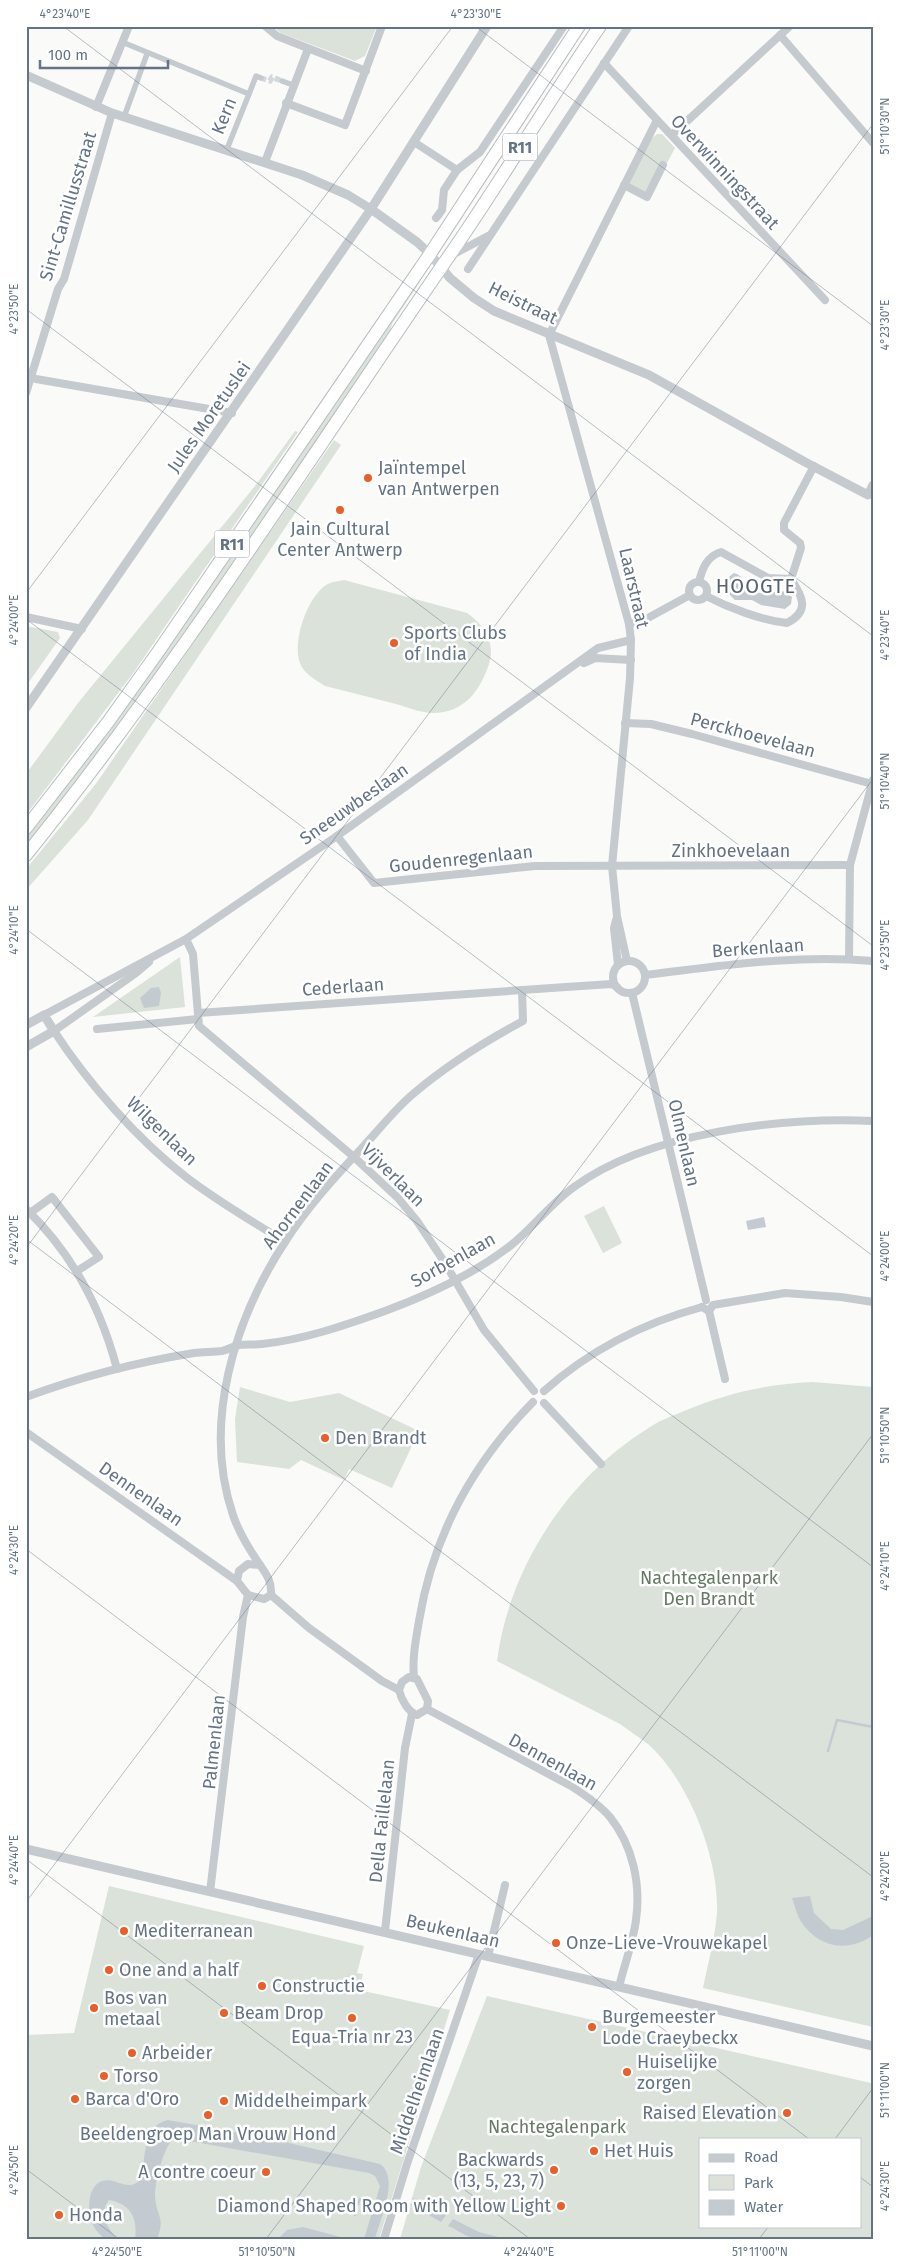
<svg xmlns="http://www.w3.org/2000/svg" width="899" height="2265" font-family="'Fira Sans',sans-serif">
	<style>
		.green { fill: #dbe2d9; fill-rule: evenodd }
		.water { fill: #c3cbd1 }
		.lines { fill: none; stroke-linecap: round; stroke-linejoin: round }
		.stream { stroke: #c3cbd1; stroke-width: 2.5 }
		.pedestrian-tunnel { stroke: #d4d8db; stroke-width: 5.5; stroke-dasharray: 5.5 3; stroke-linecap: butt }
		.trunk-casing { stroke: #b8bcc0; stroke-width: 14 }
		.pedestrian { stroke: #c5cace; stroke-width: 5.5 }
		.minor { stroke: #c5cace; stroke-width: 8 }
		.tertiary { stroke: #c5cace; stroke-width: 9 }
		.trunk { stroke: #fff; stroke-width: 12 }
		.ticks { fill: none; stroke: #647484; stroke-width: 1; stroke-opacity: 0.45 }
		.poi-dot { fill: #e95f29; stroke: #fff; stroke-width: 2 }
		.labels { text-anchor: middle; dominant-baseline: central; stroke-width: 5; stroke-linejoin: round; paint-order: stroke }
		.shield { fill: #fff; stroke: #929ea9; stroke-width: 1 }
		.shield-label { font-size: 16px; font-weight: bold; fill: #647484 }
		.street-label { font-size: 18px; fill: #647484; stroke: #fff }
		.poi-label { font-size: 18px; fill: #647484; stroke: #fff; text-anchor: start }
		.park-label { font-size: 18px; fill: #667b63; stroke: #fff }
		.quarter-label { font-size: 20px; letter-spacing: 1px; fill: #56636f; stroke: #fff }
		.neatline { fill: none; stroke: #647484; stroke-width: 2 }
		.ticks-label { font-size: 12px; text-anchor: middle; fill: #647484 }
	</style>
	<rect width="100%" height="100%" fill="#fafaf8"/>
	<g class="green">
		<polygon points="272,26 377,26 365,56 355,61 281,33"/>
		<polygon points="657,134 662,134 675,148 667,163 662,161 645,192 628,184 650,140"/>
		<polygon points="419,277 421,280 392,324 390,332 167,662 26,848 26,835 61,793"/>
		<polygon points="295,431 298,432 134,672 26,815 26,774 78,703 255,486"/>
		<polygon points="334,440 341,445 88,820 26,890 26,869 95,785"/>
		<path d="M344 580 467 613C484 625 496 643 489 664 480 691 464 713 433 713 420 713 405 706 392 703 370 697 348 692 325 686 316 680 304 674 300 663 292 641 307 598 326 585 331 582 339 581 344 580Z"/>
		<polygon points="26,626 58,632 60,638 26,686"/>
		<polygon points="180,957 185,1007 93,1017"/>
		<polygon points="604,1206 622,1243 603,1253 584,1216"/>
		<path d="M813 1382 873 1387V2027L703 1988C708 1963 715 1938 717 1913 719 1858 689 1781 648 1744 639 1737 629 1731 620 1724L497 1661C509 1568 567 1479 647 1429 658 1421 672 1416 684 1411 727 1393 767 1384 813 1382Z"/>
		<polygon points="240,1387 290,1402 339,1393 419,1431 392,1488 349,1469 344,1480 301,1460 289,1469 237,1462 235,1419"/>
		<polygon points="109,1886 364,1946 357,1973 363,1974 359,1990 450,2010 379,2239 26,2239 26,2035 74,2033"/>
		<path d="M487 1996 871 2083 873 2075V2239H400L421 2167ZM700 2139H860V2226H700Z"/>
	</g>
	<g class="water">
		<path d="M734 573C744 575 745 587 754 591 763 596 776 590 786 592L792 597 791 604 785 609 761 605 752 600H735L724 589 726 579Z"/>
		<polygon points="159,987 161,993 159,1006 144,1008 140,998 151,988"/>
		<polygon points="764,1217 766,1227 748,1230 746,1221"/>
		<path d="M810 1896 814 1913 831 1929 843 1930 873 1916V1935C849 1953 819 1948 802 1923 797 1916 795 1906 792 1898Z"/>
		<path d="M168 2120 263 2137 380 2164C400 2178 380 2219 375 2239H364L380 2186 375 2176 369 2173 178 2139H173C163 2149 155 2182 155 2196 156 2216 166 2217 157 2239H135C138 2217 130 2204 109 2200 98 2214 107 2227 117 2239H104C101 2235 96 2231 94 2227 87 2214 86 2187 102 2181 117 2177 126 2192 139 2181 148 2159 140 2126 168 2120Z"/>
		<polygon points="413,2198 446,2215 441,2222 411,2205"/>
		<path d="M453 2219 479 2232 506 2239C493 2239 478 2241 465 2235 459 2232 454 2228 448 2226Z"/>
		<polygon points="303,2227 348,2239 278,2239 287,2230"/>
	</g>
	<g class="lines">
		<g class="stream">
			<polyline points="828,1751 837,1720 873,1727"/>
			<polyline points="358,2204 360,2199"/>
			<polyline points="355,2215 356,2210"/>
		</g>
		<polyline class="pedestrian-tunnel" points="261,78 270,81 272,77 282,81"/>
		<g class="trunk-casing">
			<g id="trunk">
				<polyline points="26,828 108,722 158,652 430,254 579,26"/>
				<path d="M26 855C179 665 309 459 447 259 500 183 547 103 600 26"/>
			</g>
		</g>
		<g class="pedestrian">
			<polyline points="122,42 249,94 227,149"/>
			<polyline points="282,81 293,85"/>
			<polyline points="249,94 256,76 261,78"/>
			<polyline points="124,117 147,54"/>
		</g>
		<g class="minor">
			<polyline points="265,26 277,36 366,71"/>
			<polyline points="780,35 873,143"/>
			<polyline points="604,63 825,300"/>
			<polyline points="286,103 345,125 382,26"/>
			<polyline points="96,107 129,26"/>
			<polyline points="672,135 790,26"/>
			<polyline points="414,142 457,170 480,152 564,26"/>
			<polyline points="265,162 308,49"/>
			<polyline points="624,185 647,197 663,165"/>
			<polyline points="436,218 442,210 444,190 457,170"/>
			<polyline points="452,255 488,236"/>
			<polyline points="468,269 629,26"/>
			<polyline points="26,375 36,379 232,413"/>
			<polyline points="26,393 58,289 64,279 112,113"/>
			<polyline points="791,579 801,548 800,543 784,530 784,523 814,466"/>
			<circle cx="698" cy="591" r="9"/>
			<path d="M699 582C702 569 707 556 721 552L768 578 791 579"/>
			<path d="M706 596C729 608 761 620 787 623 810 611 803 597 791 579"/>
			<polyline points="26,617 82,629"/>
			<polyline points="629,624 646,619 690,595"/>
			<polyline points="584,663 595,658 631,660"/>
			<polyline points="625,723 651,724 692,734 872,784"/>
			<polyline points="337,836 374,883 535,866 850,865"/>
			<polyline points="616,920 614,928 618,965"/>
			<polyline points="186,939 193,954 199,1026 354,1157 398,1198 417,1221 445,1263 484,1330 534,1391"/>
			<polyline points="849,959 850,865 873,780"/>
			<circle cx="629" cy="977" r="16"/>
			<polyline points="627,961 617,916 612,866 630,678 631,640 629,624 549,335 657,120"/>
			<path d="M149 962 136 973 54 1031C88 1083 137 1139 186 1177 217 1201 252 1221 285 1242"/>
			<path d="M645 975C722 966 795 954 873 961"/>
			<polyline points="632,993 706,1300"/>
			<polyline points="198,1013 566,987 612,984 617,987"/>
			<polyline points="44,1015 186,939 337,836 598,648 631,640"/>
			<polyline points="97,1029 198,1019"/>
			<path d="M26 1209C72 1253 101 1308 117 1369"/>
			<polyline points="30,1213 52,1197 99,1257 77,1271"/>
			<polyline points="702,1307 709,1311 713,1305 785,1293 841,1297 873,1302"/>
			<polyline points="709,1311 725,1379"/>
			<path d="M544 1391C590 1350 643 1323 702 1307"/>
			<path d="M26 1397C80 1377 138 1362 194 1353 203 1352 212 1352 222 1351 228 1350 233 1346 239 1345 246 1344 254 1345 262 1344 303 1340 346 1325 385 1311 428 1295 474 1274 510 1246 533 1228 550 1204 574 1187 649 1132 782 1117 873 1121"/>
			<polyline points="544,1403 601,1464"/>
			<polyline points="26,1432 237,1581"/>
			<path d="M248 1564 260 1565C267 1575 272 1582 271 1595L264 1599 248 1595 237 1581 239 1571Z"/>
			<path d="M260 1565C249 1549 239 1533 233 1515 202 1424 234 1320 285 1242 306 1209 334 1178 361 1149 378 1131 394 1110 413 1094 447 1065 484 1042 523 1021L522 990"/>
			<polyline points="271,1595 309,1628 382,1681 399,1690"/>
			<path d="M409 1677 417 1679 428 1701 427 1709 417 1715C408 1712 401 1699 399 1690L402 1682Z"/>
			<path d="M414 1677C412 1658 416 1639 419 1621 433 1535 473 1463 533 1402"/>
			<path d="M427 1709 571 1786C585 1795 600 1805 610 1817 633 1846 641 1884 636 1920 633 1943 624 1965 619 1987"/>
			<polyline points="210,1892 243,1617 248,1595"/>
			<polyline points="385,1931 405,1748 412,1714"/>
			<polyline points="488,1956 505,1885"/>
			<polyline points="384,2239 407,2164 479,1954"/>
		</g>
		<g class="tertiary">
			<polyline points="26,75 112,113 302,175 348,195 371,209 417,242 430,254 450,278 474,298 494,311 649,375 805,462 868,495 873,485"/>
			<polyline points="26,708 371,209 487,26"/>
			<polyline points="26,1025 44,1015 54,1031 26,1047"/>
			<polyline points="26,1849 873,2046"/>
		</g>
		<use href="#trunk" class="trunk"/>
	</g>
	<path class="ticks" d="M63 26 873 636M475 26 873 326M26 309 873 946M26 593 453 26M26 619 873 1256M26 929 873 1567M26 1239 873 1877M26 1248 873 124M26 1549 809 2139M26 1859 530 2239M26 1902 873 779M835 2139 873 2088M26 2169 119 2239M860 2177 873 2187M266 2239 873 1434M759 2239 769 2226"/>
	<g class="poi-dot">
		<circle cx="368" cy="478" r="5"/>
		<circle cx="340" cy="510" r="5"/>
		<circle cx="394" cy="643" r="5"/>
		<circle cx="325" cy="1438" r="5"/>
		<circle cx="124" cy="1931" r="5"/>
		<circle cx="556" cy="1943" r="5"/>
		<circle cx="109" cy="1970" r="5"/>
		<circle cx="262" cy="1986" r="5"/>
		<circle cx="94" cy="2008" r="5"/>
		<circle cx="224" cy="2013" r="5"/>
		<circle cx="352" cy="2018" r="5"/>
		<circle cx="592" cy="2027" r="5"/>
		<circle cx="132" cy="2053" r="5"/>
		<circle cx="627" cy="2072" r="5"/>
		<circle cx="104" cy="2076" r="5"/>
		<circle cx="75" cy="2099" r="5"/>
		<circle cx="224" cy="2101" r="5"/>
		<circle cx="787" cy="2113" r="5"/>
		<circle cx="208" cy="2115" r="5"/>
		<circle cx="594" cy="2151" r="5"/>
		<circle cx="554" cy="2170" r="5"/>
		<circle cx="266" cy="2172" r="5"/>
		<circle cx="561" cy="2206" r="5"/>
		<circle cx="59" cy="2215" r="5"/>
	</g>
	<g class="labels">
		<g class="shield">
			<rect x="502.5" y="133.5" width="35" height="27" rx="4"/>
			<rect x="214.5" y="530.5" width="35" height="27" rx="4"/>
		</g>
		<g class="shield-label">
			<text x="520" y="147">R11</text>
			<text x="232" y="544">R11</text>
		</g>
		<g class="street-label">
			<text transform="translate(224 116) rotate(-68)">Kern</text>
			<text transform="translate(725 172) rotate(47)">Overwinningstraat</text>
			<text transform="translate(68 206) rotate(-73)">Sint-Camillusstraat</text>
			<text transform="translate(523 303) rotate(26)">Heistraat</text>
			<text transform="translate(209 417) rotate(-55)">Jules Moretuslei</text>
			<text transform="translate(634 588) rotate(77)">Laarstraat</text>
			<text transform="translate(753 735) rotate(15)">Perckhoevelaan</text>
			<text transform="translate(354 804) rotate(-35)">Sneeuwbeslaan</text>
			<text x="731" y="851">Zinkhoevelaan</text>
			<text transform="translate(461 859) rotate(-6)">Goudenregenlaan</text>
			<text transform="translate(758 948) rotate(-4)">Berkenlaan</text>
			<text transform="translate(343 987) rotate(-4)">Cederlaan</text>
			<text transform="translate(162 1131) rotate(44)">Wilgenlaan</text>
			<text transform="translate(684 1143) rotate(77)">Olmenlaan</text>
			<text transform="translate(393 1175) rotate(45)">Vijverlaan</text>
			<text transform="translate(298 1205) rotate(-53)">Ahornenlaan</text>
			<text transform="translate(453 1260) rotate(-29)">Sorbenlaan</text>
			<text transform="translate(141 1494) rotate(35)">Dennenlaan</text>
			<text transform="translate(214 1742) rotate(-84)">Palmenlaan</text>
			<text transform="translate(553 1762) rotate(29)">Dennenlaan</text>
			<text transform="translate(382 1821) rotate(-84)">Della Faillelaan</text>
			<text transform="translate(453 1931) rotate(13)">Beukenlaan</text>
			<text transform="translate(417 2091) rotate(-71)">Middelheimlaan</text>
		</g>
		<g class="poi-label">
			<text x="378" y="468">Jaïntempel<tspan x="378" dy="21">van Antwerpen</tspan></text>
			<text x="340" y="529" text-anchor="middle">Jain Cultural<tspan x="340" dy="21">Center Antwerp</tspan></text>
			<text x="404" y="633">Sports Clubs<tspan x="404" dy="21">of India</tspan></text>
			<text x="335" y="1438">Den Brandt</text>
			<text x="134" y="1931">Mediterranean</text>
			<text x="566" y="1943">Onze-Lieve-Vrouwekapel</text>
			<text x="119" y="1970">One and a half</text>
			<text x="272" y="1986">Constructie</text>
			<text x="104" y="1998">Bos van<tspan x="104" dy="21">metaal</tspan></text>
			<text x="234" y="2013">Beam Drop</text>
			<text x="602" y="2017">Burgemeester<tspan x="602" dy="21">Lode Craeybeckx</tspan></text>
			<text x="352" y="2037" text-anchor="middle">Equa-Tria nr 23</text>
			<text x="142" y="2053">Arbeider</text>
			<text x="637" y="2062">Huiselijke<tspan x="637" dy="21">zorgen</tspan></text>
			<text x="114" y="2076">Torso</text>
			<text x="85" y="2099">Barca d'Oro</text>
			<text x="234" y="2101">Middelheimpark</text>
			<text x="777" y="2113" text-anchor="end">Raised Elevation</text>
			<text x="208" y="2134" text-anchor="middle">Beeldengroep Man Vrouw Hond</text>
			<text x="604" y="2151">Het Huis</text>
			<text x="544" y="2160" text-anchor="end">Backwards<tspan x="544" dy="21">(13, 5, 23, 7)</tspan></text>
			<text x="256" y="2172" text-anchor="end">A contre coeur</text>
			<text x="551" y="2206" text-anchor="end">Diamond Shaped Room with Yellow Light</text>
			<text x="69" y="2215">Honda</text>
		</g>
		<g class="park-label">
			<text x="709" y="1578">Nachtegalenpark<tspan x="709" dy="21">Den Brandt</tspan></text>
			<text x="557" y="2127">Nachtegalenpark</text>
		</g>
		<g class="quarter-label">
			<text x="756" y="586">HOOGTE</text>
		</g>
	</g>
	<rect width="899" height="2265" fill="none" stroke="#ffffff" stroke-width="55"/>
	<rect x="699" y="2138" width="162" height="90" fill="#ffffff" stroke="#c1c7ce"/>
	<rect x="709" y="2154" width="25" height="8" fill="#c5cace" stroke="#c1c7ce"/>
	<text x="744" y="2162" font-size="15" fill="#647484">Road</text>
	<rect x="709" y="2175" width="25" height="15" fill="#dbe2d9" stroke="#c1c7ce"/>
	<text x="744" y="2188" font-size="15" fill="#647484">Park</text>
	<rect x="709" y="2200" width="25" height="15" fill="#c3cbd1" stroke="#c1c7ce"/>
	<text x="744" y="2212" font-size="15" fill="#647484">Water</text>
	<path d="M40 60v8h128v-8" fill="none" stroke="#647484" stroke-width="2.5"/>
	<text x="48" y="60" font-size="15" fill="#647484" stroke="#ffffff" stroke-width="4" paint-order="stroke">100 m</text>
	<rect x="28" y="28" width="844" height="2210" class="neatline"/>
	<g class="ticks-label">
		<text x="65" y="18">4°23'40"E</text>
		<text x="476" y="18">4°23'30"E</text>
		<text transform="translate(885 126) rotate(-90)" y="4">51°10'30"N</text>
		<text transform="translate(14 309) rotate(-90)" y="4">4°23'50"E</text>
		<text transform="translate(885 325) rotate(-90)" y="4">4°23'30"E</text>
		<text transform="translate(14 620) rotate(-90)" y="4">4°24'00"E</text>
		<text transform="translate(885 635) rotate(-90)" y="4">4°23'40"E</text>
		<text transform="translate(885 781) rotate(-90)" y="4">51°10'40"N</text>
		<text transform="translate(14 930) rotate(-90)" y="4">4°24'10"E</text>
		<text transform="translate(885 945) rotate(-90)" y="4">4°23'50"E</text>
		<text transform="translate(14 1240) rotate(-90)" y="4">4°24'20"E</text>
		<text transform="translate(885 1256) rotate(-90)" y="4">4°24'00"E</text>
		<text transform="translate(885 1435) rotate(-90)" y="4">51°10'50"N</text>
		<text transform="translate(14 1550) rotate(-90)" y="4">4°24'30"E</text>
		<text transform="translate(885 1566) rotate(-90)" y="4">4°24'10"E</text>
		<text transform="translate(14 1860) rotate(-90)" y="4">4°24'40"E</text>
		<text transform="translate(885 1876) rotate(-90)" y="4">4°24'20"E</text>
		<text transform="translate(885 2090) rotate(-90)" y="4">51°11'00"N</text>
		<text transform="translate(14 2170) rotate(-90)" y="4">4°24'50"E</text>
		<text transform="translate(885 2186) rotate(-90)" y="4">4°24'30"E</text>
		<text x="117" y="2256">4°24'50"E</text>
		<text x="267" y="2256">51°10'50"N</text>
		<text x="529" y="2256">4°24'40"E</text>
		<text x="760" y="2256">51°11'00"N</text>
	</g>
</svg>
